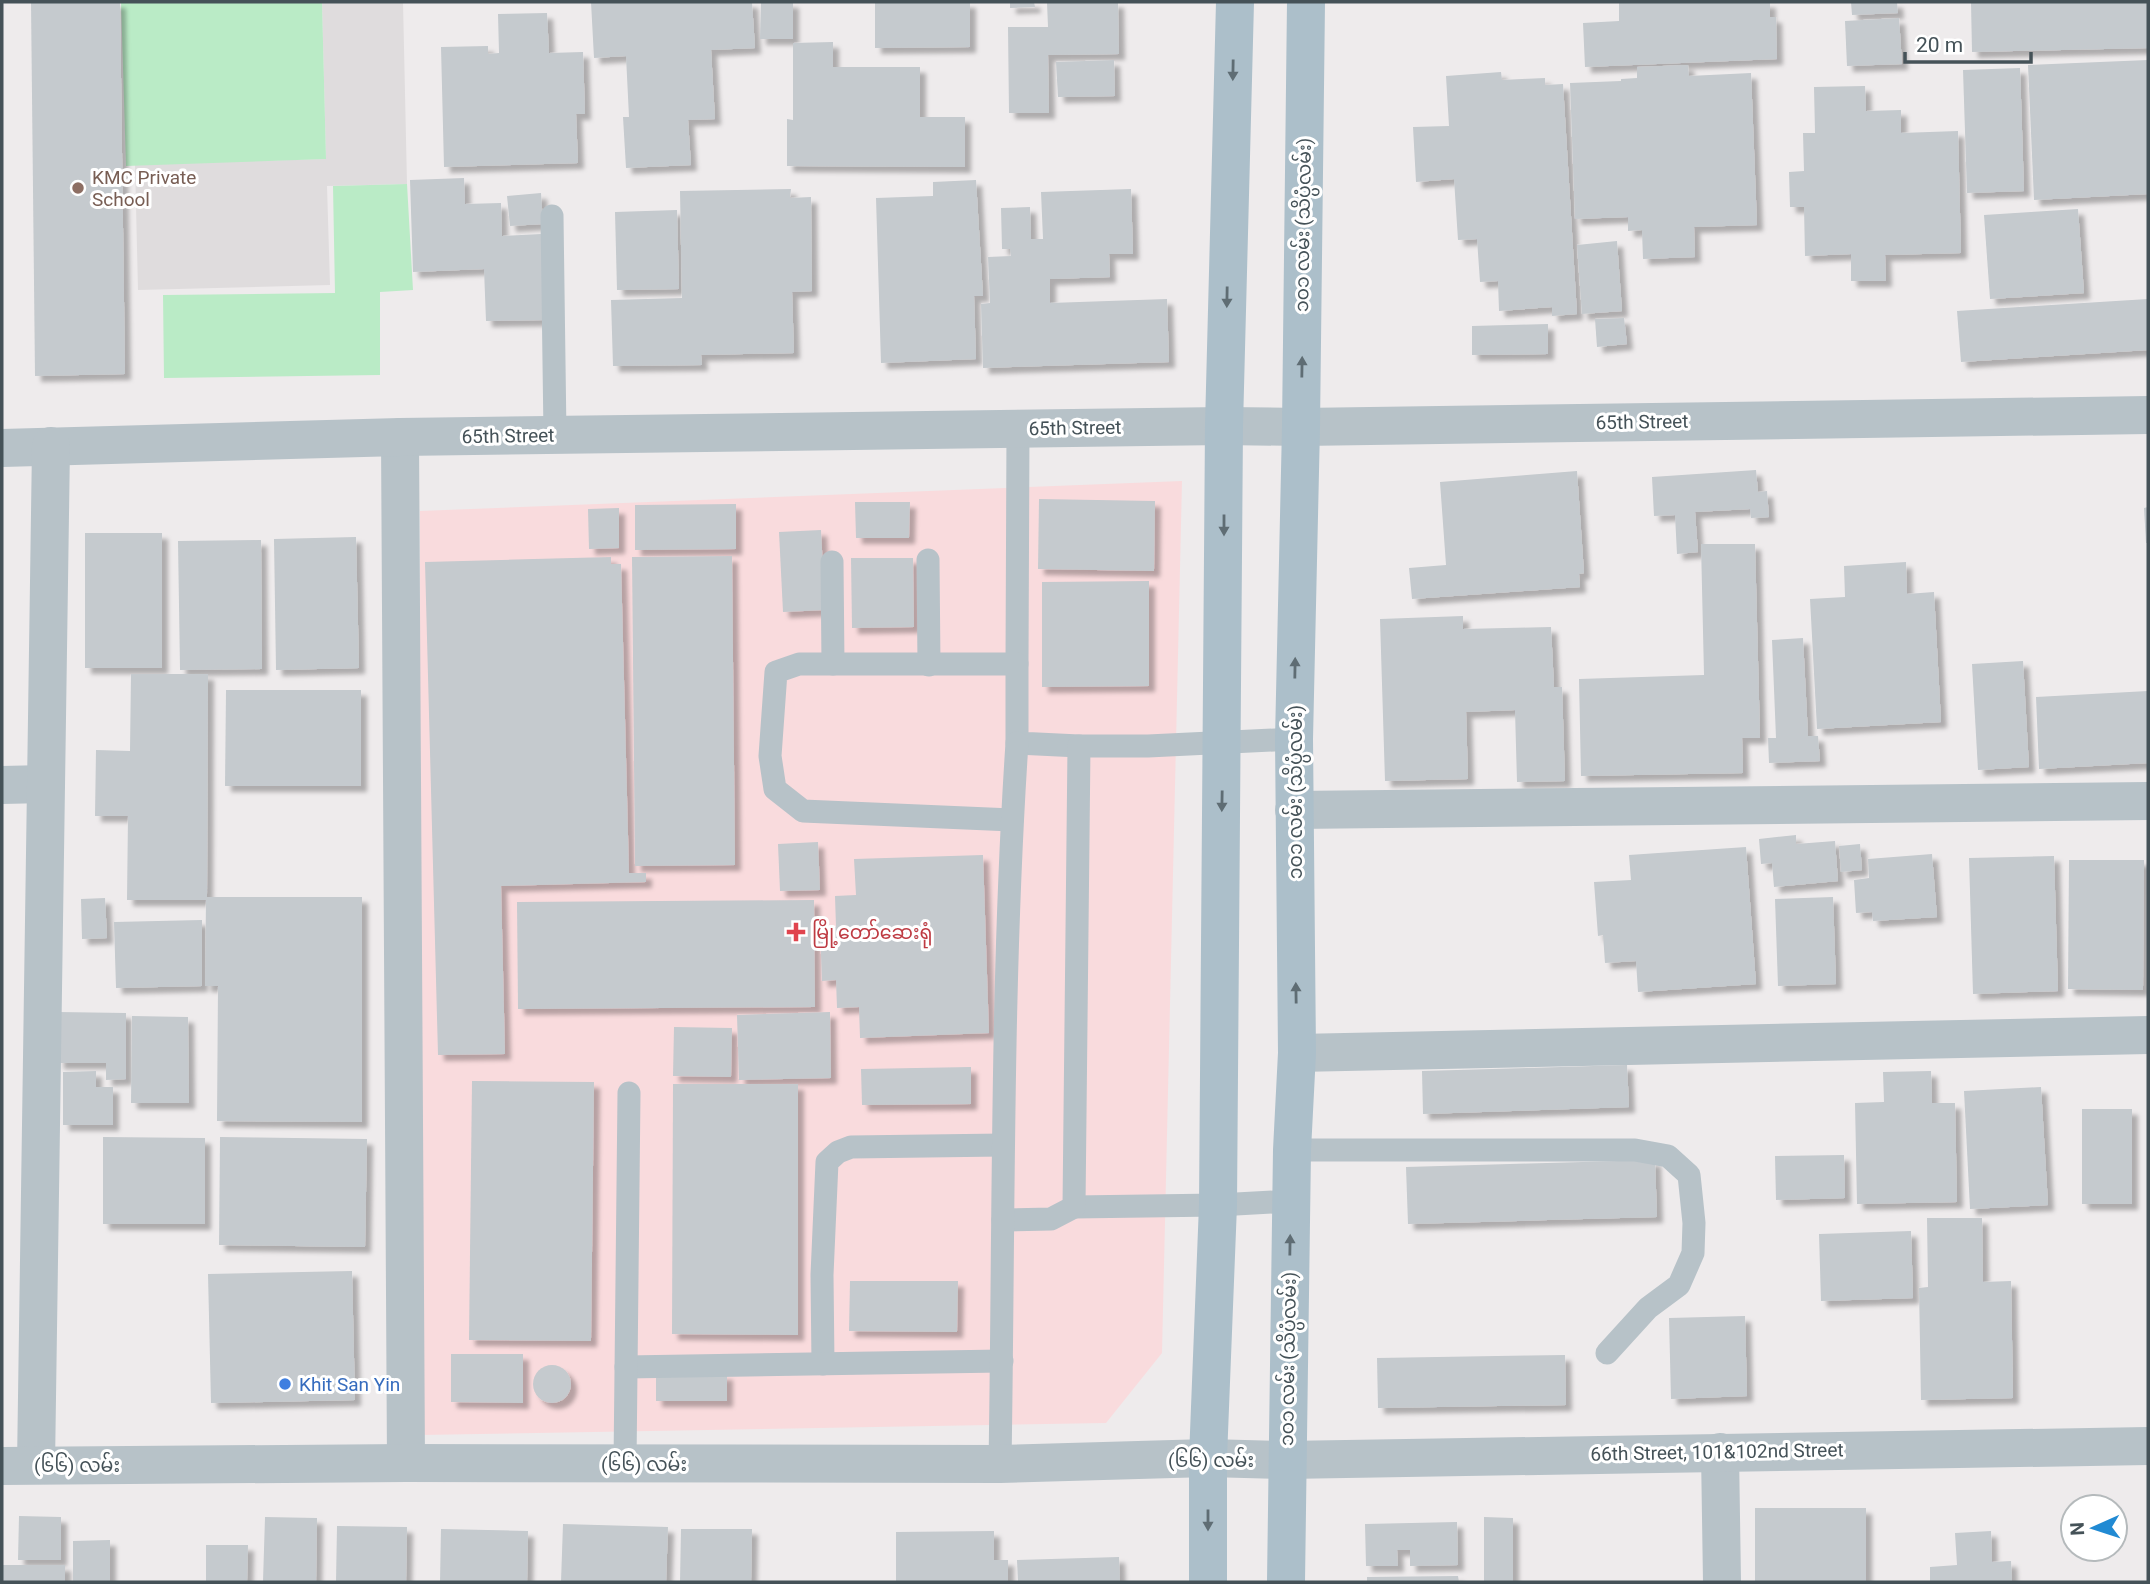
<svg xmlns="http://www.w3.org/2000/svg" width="2150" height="1584" font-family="Roboto,'Noto Sans Myanmar',sans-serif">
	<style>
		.education { fill: #dfdcdd }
		.medical { fill: #f9dbdd }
		.green { fill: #baebc6 }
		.building { fill: #c5cace; filter: url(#shadow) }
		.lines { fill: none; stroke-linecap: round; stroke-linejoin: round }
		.service { stroke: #b7c2c8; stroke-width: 23 }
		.minor { stroke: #b7c2c8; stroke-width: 38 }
		.tertiary { stroke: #b7c2c8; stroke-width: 38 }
		.primary { stroke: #acbfca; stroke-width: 38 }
		.oneway { fill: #5f6d74 }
		.education-dot { fill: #8d6e63; stroke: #fff; stroke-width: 2.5 }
		.health-dot { fill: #e0444e; stroke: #fff; stroke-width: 2.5 }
		.shop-dot { fill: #3f7fe0; stroke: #fff; stroke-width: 2.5 }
		.labels { text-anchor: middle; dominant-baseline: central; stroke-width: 6; stroke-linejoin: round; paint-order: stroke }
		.education-label { font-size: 19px; fill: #785e54; stroke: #fff; text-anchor: start }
		.street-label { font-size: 19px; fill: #455258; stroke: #fff }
		.health-label { font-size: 19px; fill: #be3a42; stroke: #fff; text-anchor: start }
		.shop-label { font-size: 19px; fill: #366cbe; stroke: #fff; text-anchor: start }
	</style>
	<defs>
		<filter id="shadow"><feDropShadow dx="6" dy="6" stdDeviation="2" flood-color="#0004"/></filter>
	</defs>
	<rect width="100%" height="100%" fill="#eeebec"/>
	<polygon class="education" points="322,2 403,2 407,184 327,186 330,285 138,290 135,164 326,159"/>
	<polygon class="medical" points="1182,481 1162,1353 1106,1423 420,1435 420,511"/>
	<g class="green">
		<polygon points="121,2 322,2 326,159 126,166"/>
		<polygon points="407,184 413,290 380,292 380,375 164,378 163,295 335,293 333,186"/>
	</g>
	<g class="building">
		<polygon points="31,2 120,2 125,374 35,376"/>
		<polygon points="591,2 752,2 755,48 711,50 715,119 688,120 691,165 626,168 623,117 629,117 626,56 594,58"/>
		<polygon points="761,2 793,2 793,39 760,39"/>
		<polygon points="875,2 970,2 970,47 875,48"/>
		<polygon points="1010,2 1034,2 1035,7 1010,8"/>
		<polygon points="1047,2 1118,2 1119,54 1048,55 1049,113 1009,113 1008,27 1048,27"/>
		<polygon points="1619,2 1770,2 1770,17 1776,17 1777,59 1585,67 1583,23 1619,21"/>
		<polygon points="1851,2 1897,2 1898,13 1852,15"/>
		<polygon points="1971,2 2148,2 2148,48 1972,52"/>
		<polygon points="547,13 549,53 583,52 585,114 576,114 578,163 444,167 441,47 488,46 488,54 499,53 498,14"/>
		<polygon points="1899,18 1902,64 1847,66 1845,21"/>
		<polygon points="833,42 833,67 920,67 920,117 965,117 965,167 787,166 787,119 793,120 793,43"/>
		<polygon points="1114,60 1115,96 1058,97 1056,62"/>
		<polygon points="2148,60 2148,194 2034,200 2028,65"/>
		<polygon points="1688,65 1689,76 1751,73 1757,225 1694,227 1695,257 1643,259 1642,230 1628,231 1628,217 1575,219 1570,83 1621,81 1621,79 1637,78 1637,67"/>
		<polygon points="2020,68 2024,191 1967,193 1963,70"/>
		<polygon points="1501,72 1502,80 1545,78 1545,85 1563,84 1577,314 1552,316 1552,307 1499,311 1498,281 1480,282 1477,239 1458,240 1454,179 1416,182 1413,127 1449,126 1446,76"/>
		<polygon points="1865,86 1866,111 1901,110 1901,133 1958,131 1961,253 1885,255 1886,281 1851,281 1851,254 1805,256 1804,207 1790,207 1789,172 1804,171 1803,133 1815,133 1814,87"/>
		<polygon points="464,178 465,204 501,203 502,236 541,234 545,320 486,321 484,269 413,272 410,180"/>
		<polygon points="976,180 983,296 974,296 976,359 881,363 876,198 933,196 933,182"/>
		<polygon points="791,189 790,198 811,197 812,291 792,292 794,353 701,355 702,365 613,366 611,300 682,298 680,191"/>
		<polygon points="1131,189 1133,254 1109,254 1110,277 1050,279 1050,303 1167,299 1169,362 983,368 981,304 990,303 988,257 1011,256 1010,249 1002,249 1001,208 1030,207 1031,239 1043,239 1041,192"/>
		<polygon points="541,193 543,224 510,226 507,196"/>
		<polygon points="2078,209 2084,293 1990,299 1984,215"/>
		<polygon points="677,210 679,289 617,290 615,212"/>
		<polygon points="1617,241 1622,311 1582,314 1577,245"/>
		<polygon points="2148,299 2148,350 1961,362 1957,311"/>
		<polygon points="1624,318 1627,344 1597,347 1595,319"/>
		<polygon points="1548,324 1548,354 1472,355 1472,326"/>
		<polygon points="1756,470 1758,492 1767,491 1769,517 1751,518 1750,509 1695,512 1698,552 1677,554 1675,515 1654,516 1652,477"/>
		<polygon points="1577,471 1584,573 1579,574 1580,587 1412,599 1409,568 1446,565 1440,482"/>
		<polygon points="1039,499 1155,501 1154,571 1038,569"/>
		<polygon points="855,502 910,502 909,538 856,538"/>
		<polygon points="736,504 736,549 635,550 635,505"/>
		<polygon points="2148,507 2148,543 2146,543 2144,508"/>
		<polygon points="619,508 619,548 589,549 588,509"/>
		<polygon points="821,530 825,610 783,612 779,532"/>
		<rect x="85" y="533" width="77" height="135"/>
		<polygon points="356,537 359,668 276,670 274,539"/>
		<polygon points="261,540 262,669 180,670 178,541"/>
		<polygon points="1701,544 1755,544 1760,738 1742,738 1743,773 1581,776 1579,679 1704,675"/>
		<polygon points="732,556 735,865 635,866 632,557"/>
		<polygon points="611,557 611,564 621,564 629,873 646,873 646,882 501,886 505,1054 438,1055 425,562"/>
		<polygon points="851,558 913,558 914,627 852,628"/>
		<polygon points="1906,562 1907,594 1934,592 1941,722 1817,729 1810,599 1845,597 1844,566"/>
		<polygon points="1149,581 1149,686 1042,687 1042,582"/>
		<polygon points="1463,616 1463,629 1551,627 1554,687 1562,687 1565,781 1517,782 1515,710 1466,712 1468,779 1385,781 1380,619"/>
		<polygon points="1803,638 1808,736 1818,736 1820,761 1769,763 1768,738 1776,738 1772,640"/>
		<polygon points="2023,661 2029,767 1978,770 1972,664"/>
		<polygon points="131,674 208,674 207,897 362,897 362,1122 217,1121 218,986 205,986 206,900 127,900 128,816 95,816 96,750 130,751"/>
		<polygon points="226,690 361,690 361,786 225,786"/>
		<polygon points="2148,691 2148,763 2039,769 2036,697"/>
		<polygon points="1796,835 1796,844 1835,841 1838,881 1774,887 1772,863 1761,864 1759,839"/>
		<polygon points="818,842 820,890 780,891 778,844"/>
		<polygon points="1860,844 1862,870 1841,872 1839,846"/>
		<polygon points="1746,847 1756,984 1638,992 1636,961 1605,963 1603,935 1598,936 1594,882 1631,880 1629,855"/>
		<polygon points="1932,854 1937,917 1873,921 1872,912 1856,913 1854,880 1869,878 1868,859"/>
		<polygon points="983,855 989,1033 860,1038 859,1007 837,1008 836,980 822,981 820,928 836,927 835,896 856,895 854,859"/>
		<polygon points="2054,856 2058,991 1973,994 1969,858"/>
		<polygon points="2069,860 2144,860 2143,990 2068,989"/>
		<polygon points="1833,897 1836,984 1778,986 1775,899"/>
		<polygon points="105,898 107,938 82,939 81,899"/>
		<polygon points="814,900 815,1007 518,1009 517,902"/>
		<polygon points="202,920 202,986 116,988 114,922"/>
		<polygon points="58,1012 126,1013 126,1079 106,1080 106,1063 58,1063"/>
		<polygon points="830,1012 831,1078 739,1080 737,1015"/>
		<polygon points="132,1016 188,1017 189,1103 131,1103"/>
		<polygon points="674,1027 732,1028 731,1077 673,1076"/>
		<polygon points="1627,1065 1629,1107 1423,1114 1422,1071"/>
		<polygon points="971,1067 971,1104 862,1105 861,1069"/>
		<polygon points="96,1071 96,1087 113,1087 113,1125 63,1125 63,1072"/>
		<polygon points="1931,1071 1932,1103 1955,1103 1957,1202 1857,1204 1855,1103 1884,1102 1883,1072"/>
		<polygon points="472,1081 594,1082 591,1341 469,1340"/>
		<polygon points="673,1084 798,1084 798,1335 672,1334"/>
		<polygon points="2041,1087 2048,1205 1970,1209 1964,1091"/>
		<rect x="2082" y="1109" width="50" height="95"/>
		<polygon points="103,1137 205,1138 205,1224 103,1224"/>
		<polygon points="220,1137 367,1139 365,1247 219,1245"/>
		<polygon points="1844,1155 1845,1198 1776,1200 1775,1156"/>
		<polygon points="1655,1160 1657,1217 1408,1224 1406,1167"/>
		<polygon points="1927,1218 1982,1218 1983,1282 2011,1281 2013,1398 1921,1400 1919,1288 1928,1287"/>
		<polygon points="1911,1231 1913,1298 1821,1301 1819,1234"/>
		<polygon points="352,1271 355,1400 211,1403 208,1274"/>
		<polygon points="850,1281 958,1281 957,1332 849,1331"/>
		<polygon points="1745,1316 1747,1396 1671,1399 1669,1318"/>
		<polygon points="451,1354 523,1354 523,1403 451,1402"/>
		<polygon points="1565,1355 1566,1405 1378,1408 1377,1358"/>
		<circle cx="552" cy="1384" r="19"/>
		<polygon points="727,1374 727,1401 656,1401 656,1375"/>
		<rect x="1755" y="1508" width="111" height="74"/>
		<polygon points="19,1516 61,1517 61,1560 18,1560"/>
		<polygon points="265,1517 317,1518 316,1582 263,1582"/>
		<polygon points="1484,1517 1513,1518 1513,1582 1484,1582"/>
		<polygon points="1457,1522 1458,1565 1410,1566 1410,1550 1397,1550 1398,1566 1366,1566 1365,1524"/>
		<polygon points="563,1524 668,1527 666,1582 561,1582"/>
		<polygon points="337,1526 407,1527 406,1582 336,1582"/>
		<polygon points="441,1529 528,1531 527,1582 440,1582"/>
		<polygon points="681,1529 752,1529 751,1582 680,1582"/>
		<polygon points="994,1531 994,1560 1008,1560 1008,1582 896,1582 896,1532"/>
		<polygon points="1991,1531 1992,1562 2011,1561 2012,1582 1930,1582 1930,1567 1957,1565 1955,1533"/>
		<polygon points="110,1540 110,1582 73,1582 73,1541"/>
		<polygon points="206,1545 248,1545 247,1582 206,1582"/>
		<polygon points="1119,1557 1120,1582 1018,1582 1017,1560"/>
		<rect x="2" y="1565" width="63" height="17"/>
		<polygon points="1458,1576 1459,1582 1367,1582 1367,1577"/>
	</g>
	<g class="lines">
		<g class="service">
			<polyline points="552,216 555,435"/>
			<polyline points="928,560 929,665"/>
			<polyline points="832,562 833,664"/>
			<polyline points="1017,664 1018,428"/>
			<polyline points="1012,820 803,811 775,789 770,756 776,672 799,664 1017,664 1017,743 1079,746"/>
			<polyline points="1292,1150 1635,1150 1668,1156 1689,1175 1694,1223 1693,1253 1679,1285 1648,1308 1607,1353"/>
			<polyline points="1074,1207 1218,1205 1291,1201"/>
			<polyline points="1003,1220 1051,1219 1074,1207 1079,746 1148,746 1294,739"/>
			<polyline points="823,1364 822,1275 827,1162 838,1152 851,1147 1003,1145"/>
			<polyline points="626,1367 1002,1361"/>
			<polyline points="625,1464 629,1093"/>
			<path d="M1000 1464C1004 1224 1001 983 1017 743"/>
		</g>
		<g class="minor">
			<polyline points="400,437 406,1463"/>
			<polyline points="2,448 400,437 1224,426"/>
			<polyline points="2,785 46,784"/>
			<polyline points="1294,810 2148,801"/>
			<polyline points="1297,1053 2148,1035"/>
			<polyline points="1720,1452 1722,1582"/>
			<polyline points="36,1465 51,446"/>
		</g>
		<g class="tertiary">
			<polyline points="1224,426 1301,427 2148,415"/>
			<polyline points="2,1466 406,1463 1000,1464 1208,1458 1286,1460 2148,1446"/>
		</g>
		<g class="primary">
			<polyline points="1208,1582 1208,1458 1218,1205 1224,426 1235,2"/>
			<polyline points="1286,1582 1292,1150 1297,1053 1294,739 1301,427 1306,2"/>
		</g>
	</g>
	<defs><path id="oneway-solid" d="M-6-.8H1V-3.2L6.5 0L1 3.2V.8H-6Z" transform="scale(1.75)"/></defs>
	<g class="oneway">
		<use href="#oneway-solid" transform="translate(1233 70) rotate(91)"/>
		<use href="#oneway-solid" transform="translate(1227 297) rotate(91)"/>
		<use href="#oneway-solid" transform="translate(1302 367) rotate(-89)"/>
		<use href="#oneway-solid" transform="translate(1224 525) rotate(90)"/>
		<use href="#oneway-solid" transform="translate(1295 668) rotate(-89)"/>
		<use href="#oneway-solid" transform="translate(1222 801) rotate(91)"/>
		<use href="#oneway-solid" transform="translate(1296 993) rotate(-91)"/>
		<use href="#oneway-solid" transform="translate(1290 1245) rotate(-89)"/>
		<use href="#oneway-solid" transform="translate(1208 1520) rotate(90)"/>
	</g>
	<circle class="education-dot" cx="78" cy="188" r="7"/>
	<path class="health-dot" d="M792.5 921.5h7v7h7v7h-7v7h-7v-7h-7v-7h7z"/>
	<circle class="shop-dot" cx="285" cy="1384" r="7"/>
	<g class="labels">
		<g class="education-label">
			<text x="92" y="177">KMC Private<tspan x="92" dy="22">School</tspan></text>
		</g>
		<g class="street-label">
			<text transform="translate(1303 225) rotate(-89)">၁၀၁ လမ်း (သိပ္ပံလမ်း)</text>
			<text transform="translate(1642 422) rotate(-1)">65th Street</text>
			<text transform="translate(1075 428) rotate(-1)">65th Street</text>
			<text transform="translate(508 436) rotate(-1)">65th Street</text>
			<text transform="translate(1295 792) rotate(-90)">၁၀၁ လမ်း (သိပ္ပံလမ်း)</text>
			<text transform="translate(1288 1359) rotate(-89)">၁၀၁ လမ်း (သိပ္ပံလမ်း)</text>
			<text transform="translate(1717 1452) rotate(-1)">66th Street, 101&amp;102nd Street</text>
			<text x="1211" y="1460">(၆၆) လမ်း</text>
			<text x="644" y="1464">(၆၆) လမ်း</text>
			<text x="77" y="1465">(၆၆) လမ်း</text>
		</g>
		<g class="health-label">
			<text x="812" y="932">မြို့တော်ဆေးရုံ</text>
		</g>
		<g class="shop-label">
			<text x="299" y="1384">Khit San Yin</text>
		</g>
	</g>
	<rect width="2150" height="1584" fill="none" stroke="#455258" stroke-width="7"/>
	<g transform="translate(2094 1528) rotate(267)"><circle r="33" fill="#ffffff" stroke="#b5babc" stroke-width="2"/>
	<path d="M0-5L12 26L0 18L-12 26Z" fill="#218ad3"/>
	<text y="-10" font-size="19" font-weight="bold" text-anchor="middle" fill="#455258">N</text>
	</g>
	<path d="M1905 52v10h126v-10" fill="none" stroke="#455258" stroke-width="3.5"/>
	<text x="1916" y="52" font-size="21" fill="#455258" stroke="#ffffff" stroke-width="5" paint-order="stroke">20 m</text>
</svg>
